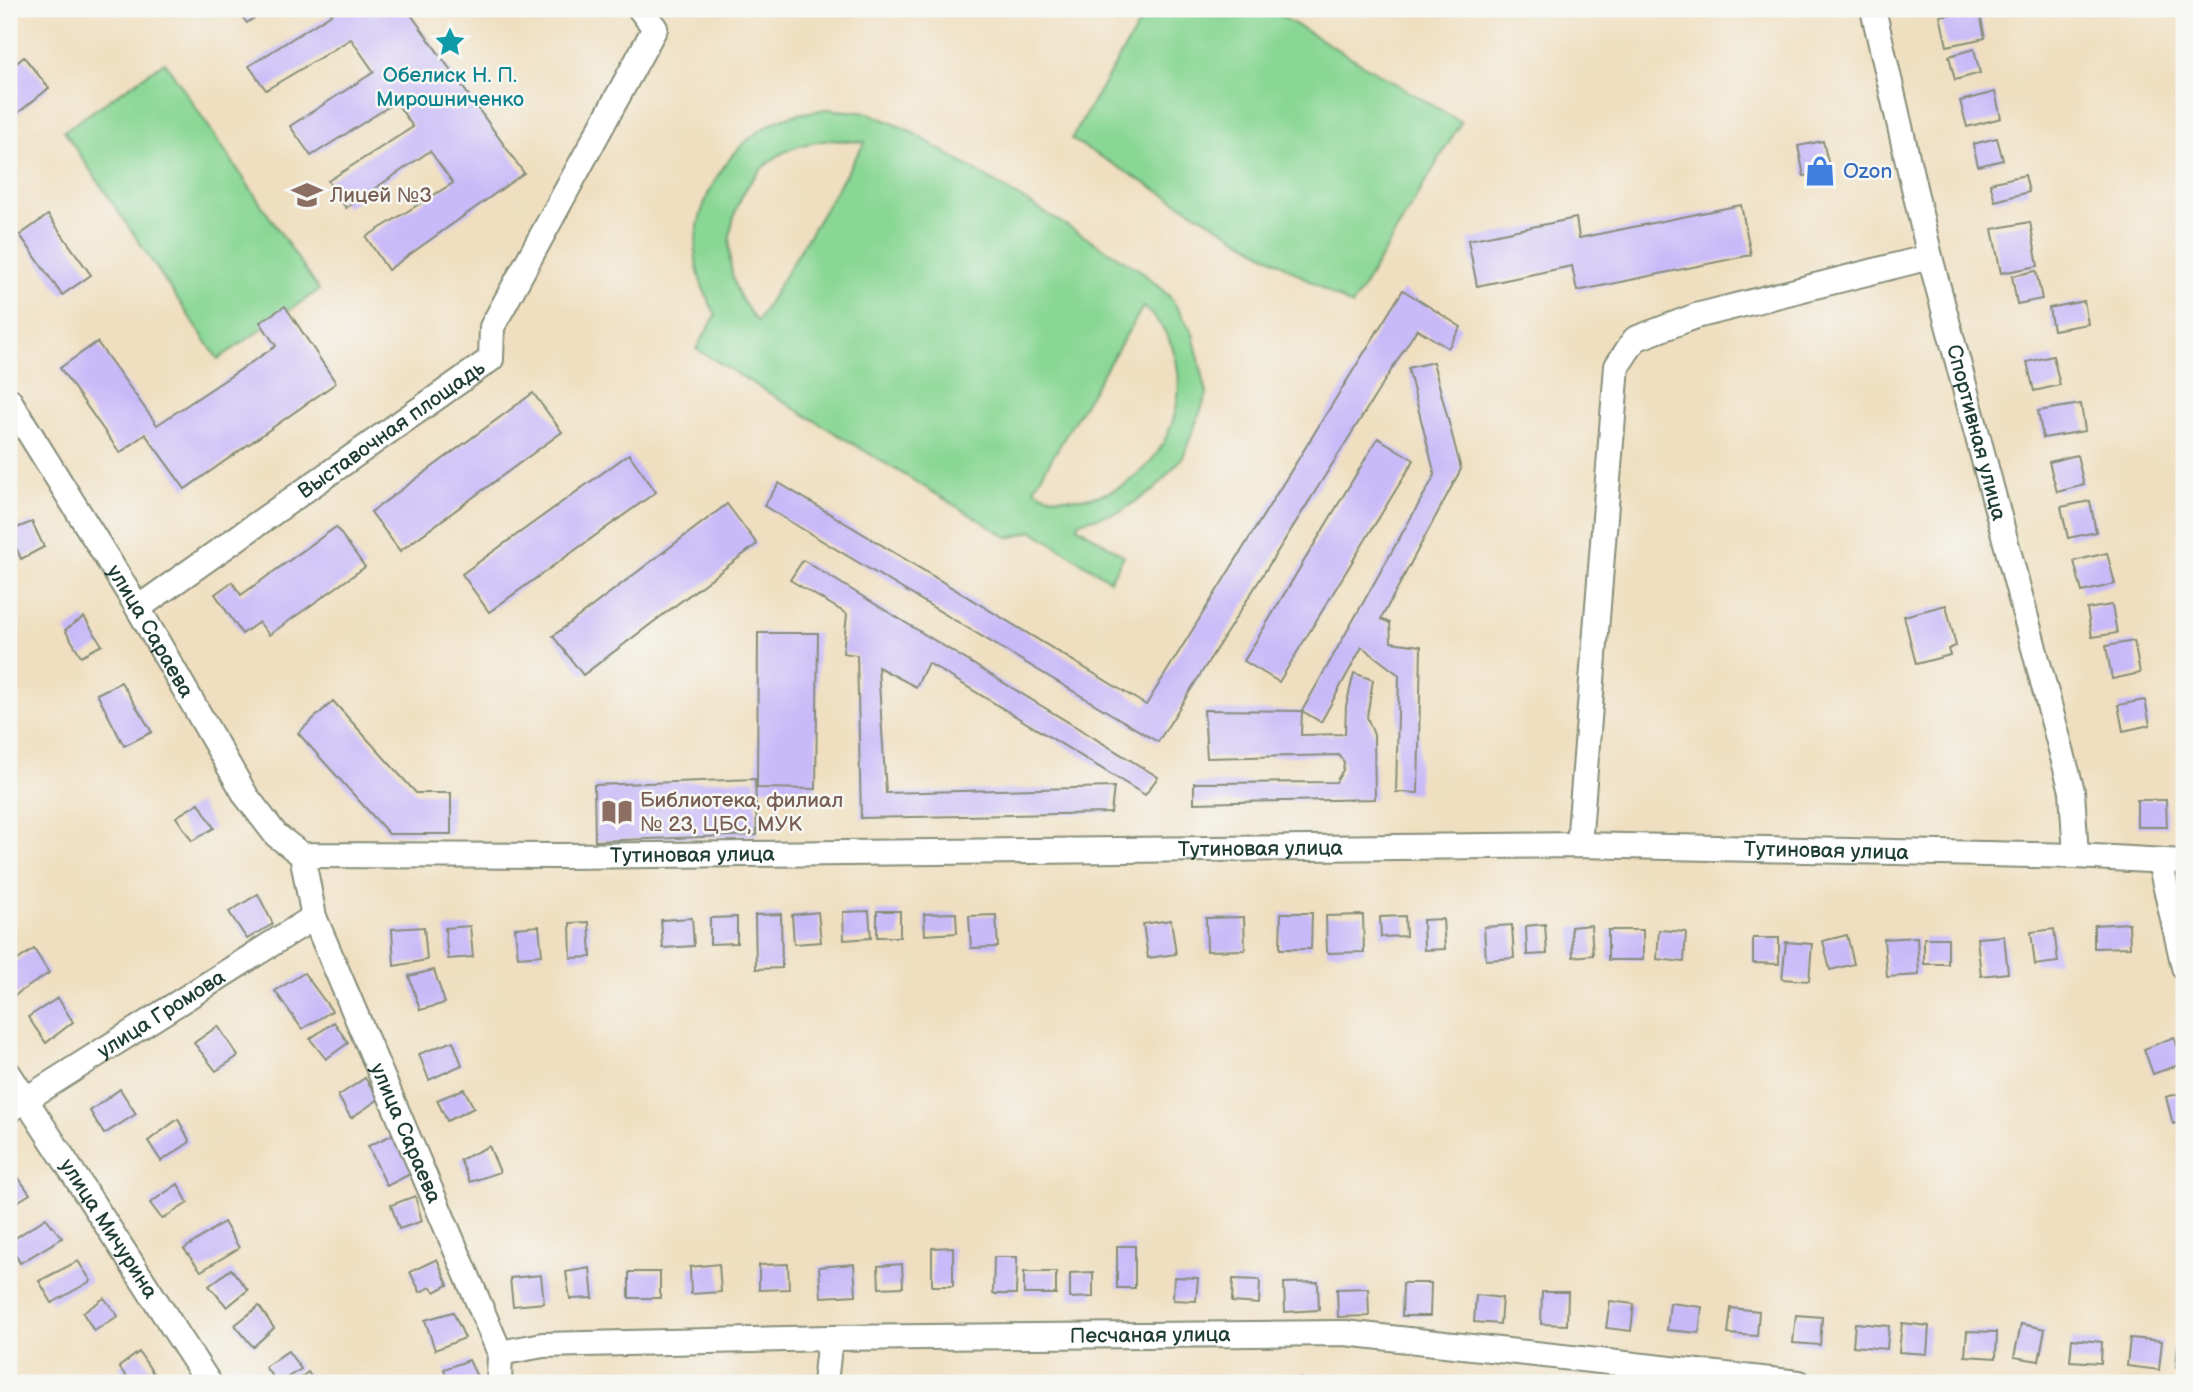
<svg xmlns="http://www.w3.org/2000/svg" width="2193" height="1392" font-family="'Balsamiq Sans',sans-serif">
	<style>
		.green { fill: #8ad795; stroke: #548a64; stroke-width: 2; fill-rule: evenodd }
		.building { fill: #c8b9f8 }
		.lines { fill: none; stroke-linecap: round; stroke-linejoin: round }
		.minor-casing { stroke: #878e7a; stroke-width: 28 }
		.minor { stroke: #fff; stroke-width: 24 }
		.labels { text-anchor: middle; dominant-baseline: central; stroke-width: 5; stroke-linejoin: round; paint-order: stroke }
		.culture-label { font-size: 21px; fill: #0d838f; stroke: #f6f6f2 }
		.shop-label { font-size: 21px; fill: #366cbe; stroke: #f6f6f2; text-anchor: start }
		.education-label { font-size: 21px; fill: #785e54; stroke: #f6f6f2; text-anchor: start }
		.street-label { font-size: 21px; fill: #1f3d34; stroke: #f6f6f2 }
	</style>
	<rect width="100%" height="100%" fill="#f6f6f2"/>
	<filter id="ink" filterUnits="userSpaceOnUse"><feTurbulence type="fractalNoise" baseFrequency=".0143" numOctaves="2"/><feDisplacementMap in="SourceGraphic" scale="14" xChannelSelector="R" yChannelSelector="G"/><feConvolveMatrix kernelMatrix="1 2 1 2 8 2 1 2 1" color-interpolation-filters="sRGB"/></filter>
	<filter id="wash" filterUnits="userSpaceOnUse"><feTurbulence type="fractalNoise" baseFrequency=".00686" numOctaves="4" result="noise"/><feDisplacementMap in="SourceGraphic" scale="28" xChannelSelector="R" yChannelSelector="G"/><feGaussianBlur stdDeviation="1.57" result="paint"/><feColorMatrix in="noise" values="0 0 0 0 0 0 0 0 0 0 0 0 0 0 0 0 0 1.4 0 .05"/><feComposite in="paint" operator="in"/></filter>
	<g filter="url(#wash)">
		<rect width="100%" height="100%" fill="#efdfc0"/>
		<g class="green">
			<polygon points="1148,9 1269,9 1461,122 1352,306 1071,139"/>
			<polygon points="165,62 319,290 218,359 64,131"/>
			<path d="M826 109 869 113 908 130 1140 270 1171 298 1193 334 1207 394 1183 457 1154 490 1119 512 1078 522 1077 526 1124 556 1110 580 1033 531 1009 538 696 349 716 315C707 299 698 279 696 260 691 203 731 138 784 118 797 113 813 112 826 109ZM828 140 865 142 757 322C749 311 739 298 735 285 718 232 741 167 796 147 806 143 818 142 828 140ZM1143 307C1218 367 1166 504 1069 498 1055 497 1044 497 1034 488Z"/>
		</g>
		<g id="blocks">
			<g class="building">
				<polygon points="236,9 267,9 247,23"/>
				<polygon points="330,9 407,9 524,173 388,270 366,237 453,183 430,151 346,208 328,181 413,127 396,102 311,156 290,126 374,72 351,39 266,90 249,66 333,13"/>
				<polygon points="1979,9 1985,38 1947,46 1940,16"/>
				<polygon points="1974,49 1980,73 1955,80 1949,56"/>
				<polygon points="24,57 49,88 9,120 9,69"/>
				<polygon points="1995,92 2001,118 1967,127 1960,101"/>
				<polygon points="1997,138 2003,160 1978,166 1973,144"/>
				<polygon points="1823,141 1830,171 1804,176 1798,146"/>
				<polygon points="2025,175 2029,192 1995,201 1990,183"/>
				<polygon points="1741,205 1751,255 1577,291 1572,266 1477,286 1468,240 1576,218 1579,238"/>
				<polygon points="48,215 91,275 62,295 20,235"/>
				<polygon points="2030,222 2038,266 2001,273 1992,229"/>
				<polygon points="2036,271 2042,299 2017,304 2012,276"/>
				<polygon points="1403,290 1461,327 1448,348 1417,329 1158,742 764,506 779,483 1146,705"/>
				<polygon points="2084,301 2088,324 2053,330 2049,308"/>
				<polygon points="285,306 336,383 185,489 145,434 120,453 60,368 97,342 157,425 276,346 260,322"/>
				<polygon points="2053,356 2060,385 2034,391 2027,362"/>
				<polygon points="1433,362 1461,469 1381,619 1390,623 1391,642 1421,646 1418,793 1396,792 1399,675 1362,647 1321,722 1302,711 1301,735 1345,734 1346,706 1354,673 1373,680 1367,717 1374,735 1375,799 1194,803 1194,783 1336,782 1343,770 1344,762 1339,755 1207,758 1204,710 1302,711 1435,475 1408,368"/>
				<polygon points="533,393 562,432 400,551 371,512"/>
				<polygon points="2081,404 2085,431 2043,438 2038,411"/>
				<polygon points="1378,438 1414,460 1279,682 1244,661"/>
				<polygon points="629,454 656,492 489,612 462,574"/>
				<polygon points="2077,455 2084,485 2057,492 2049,462"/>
				<polygon points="2090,501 2096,532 2068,538 2061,507"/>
				<polygon points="727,504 757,544 583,675 553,636"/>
				<polygon points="32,522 44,547 21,559 9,531"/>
				<polygon points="336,527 365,567 269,635 259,622 242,634 215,594 232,582 241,595"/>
				<polygon points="2107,553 2115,584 2082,592 2074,561"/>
				<polygon points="803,560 1158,777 1145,795 928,663 916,687 878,667 886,793 1114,787 1111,813 861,818 857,655 843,653 847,614 790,580"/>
				<polygon points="1946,605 1956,646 1948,649 1950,655 1916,664 1904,616"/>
				<polygon points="2112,605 2117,633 2092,637 2087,609"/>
				<polygon points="84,617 102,645 81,656 65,630"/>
				<polygon points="758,633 818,633 816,789 757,788"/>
				<polygon points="2134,641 2140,673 2112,679 2106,646"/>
				<polygon points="121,682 152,732 124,746 97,694"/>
				<polygon points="2145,700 2150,725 2123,731 2118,705"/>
				<polygon points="333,701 416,793 451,793 451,834 389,834 298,733"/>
				<polygon points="755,779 757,835 595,841 594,785"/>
				<polygon points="2137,800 2166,800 2167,827 2137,827"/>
				<polygon points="199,803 214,828 192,841 176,817"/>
				<polygon points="258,894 273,924 247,939 229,912"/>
				<polygon points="869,911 871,938 844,940 843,912"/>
				<rect x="877" y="911" width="23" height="26"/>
				<polygon points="818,912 821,942 794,944 792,915"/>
				<polygon points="956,913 957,933 925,935 924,914"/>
				<polygon points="1281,913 1312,913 1311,949 1280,949"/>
				<polygon points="781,914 782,968 756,969 755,915"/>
				<polygon points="996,915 998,947 971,948 969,916"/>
				<polygon points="1363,915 1364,952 1327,953 1326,916"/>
				<polygon points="1405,916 1406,936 1381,937 1380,917"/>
				<polygon points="737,917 737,943 710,944 710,918"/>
				<polygon points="1244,917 1245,950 1207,951 1206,918"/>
				<polygon points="692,918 694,946 663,948 661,920"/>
				<polygon points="1443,919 1445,949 1424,950 1423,920"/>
				<polygon points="1171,920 1176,954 1148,958 1143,924"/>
				<polygon points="589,922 591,957 571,958 570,923"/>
				<polygon points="2129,923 2130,947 2094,948 2094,925"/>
				<polygon points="1545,924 1547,954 1527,955 1526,926"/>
				<polygon points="1512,925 1514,958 1486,960 1484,927"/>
				<polygon points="1591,925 1593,955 1573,957 1571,927"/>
				<polygon points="470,926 473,957 448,959 445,928"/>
				<polygon points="539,926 542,955 518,957 515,928"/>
				<polygon points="424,927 427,960 394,966 392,929"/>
				<polygon points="2054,929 2058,962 2035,965 2031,932"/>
				<rect x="1608" y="930" width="35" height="30"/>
				<polygon points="1659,930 1686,932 1684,962 1657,959"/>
				<polygon points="1847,935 1854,964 1830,970 1823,941"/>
				<polygon points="2004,936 2008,973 1981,976 1977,938"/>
				<polygon points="1917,937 1919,975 1887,977 1884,939"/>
				<polygon points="1753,938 1779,938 1779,964 1753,963"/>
				<rect x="1924" y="938" width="24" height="26"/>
				<polygon points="1786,942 1812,944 1809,981 1782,979"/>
				<polygon points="34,949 49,973 12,997 9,966"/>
				<polygon points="434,970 445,1003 420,1010 409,976"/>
				<polygon points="304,973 332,1011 302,1029 275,991"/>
				<polygon points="58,998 73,1022 46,1043 28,1017"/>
				<polygon points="334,1022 348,1043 326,1059 310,1039"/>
				<polygon points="218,1026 238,1056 216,1071 194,1043"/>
				<polygon points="2174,1037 2184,1063 2153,1074 2144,1049"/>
				<polygon points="453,1041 462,1065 429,1080 419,1054"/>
				<polygon points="365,1078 379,1099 351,1118 338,1096"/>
				<polygon points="120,1089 136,1114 104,1134 90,1111"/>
				<polygon points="464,1089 474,1108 447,1121 437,1100"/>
				<polygon points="2184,1092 2184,1121 2173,1124 2166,1097"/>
				<polygon points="178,1119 190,1142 161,1161 148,1141"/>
				<polygon points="394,1134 412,1173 387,1186 368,1146"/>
				<polygon points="489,1146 500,1172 470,1182 460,1160"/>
				<polygon points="2184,1148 2184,1172 2183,1172 2178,1149"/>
				<polygon points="13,1170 30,1194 9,1207 9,1172"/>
				<polygon points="178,1184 188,1203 162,1219 150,1203"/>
				<polygon points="415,1196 422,1221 399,1229 391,1205"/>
				<polygon points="46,1218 62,1238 20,1263 9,1242"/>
				<polygon points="224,1222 239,1248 201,1271 184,1249"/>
				<rect x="1117" y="1246" width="18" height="42"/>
				<polygon points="953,1247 953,1286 932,1286 932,1248"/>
				<polygon points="994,1257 1017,1257 1016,1294 993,1294"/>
				<polygon points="437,1259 448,1285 435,1292 431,1287 420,1292 410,1272"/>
				<polygon points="78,1261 91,1281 52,1303 39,1281"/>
				<polygon points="719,1264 721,1292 691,1294 690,1267"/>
				<polygon points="788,1264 789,1289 759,1290 759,1265"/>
				<polygon points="854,1264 856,1295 821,1297 819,1267"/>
				<polygon points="902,1264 903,1287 879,1288 878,1266"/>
				<polygon points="590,1268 593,1298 570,1299 566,1272"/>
				<polygon points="231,1269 248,1290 227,1307 209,1286"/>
				<rect x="629" y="1272" width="31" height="26"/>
				<rect x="1024" y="1272" width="32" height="22"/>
				<polygon points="1093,1272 1093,1297 1070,1298 1070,1273"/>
				<polygon points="541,1275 544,1303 513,1306 510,1278"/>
				<polygon points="1174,1277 1198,1278 1196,1301 1173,1300"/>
				<polygon points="1233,1279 1260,1280 1259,1304 1232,1302"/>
				<polygon points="1318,1282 1319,1310 1285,1312 1284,1283"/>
				<polygon points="1403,1283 1431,1283 1430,1316 1402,1316"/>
				<polygon points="1368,1288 1369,1316 1338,1317 1337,1289"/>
				<polygon points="1542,1292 1568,1292 1567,1325 1541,1324"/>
				<polygon points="1476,1295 1502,1298 1500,1324 1474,1322"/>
				<polygon points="104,1298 118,1316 94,1331 83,1313"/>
				<polygon points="1610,1301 1634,1304 1631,1331 1606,1328"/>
				<polygon points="1670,1303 1702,1307 1699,1333 1667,1330"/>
				<polygon points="259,1306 274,1328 253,1347 235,1325"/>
				<polygon points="1731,1308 1759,1311 1757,1336 1728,1334"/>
				<polygon points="453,1312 465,1338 435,1350 425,1320"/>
				<polygon points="1796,1315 1822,1317 1820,1345 1793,1343"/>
				<polygon points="1855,1323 1889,1326 1887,1349 1853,1346"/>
				<polygon points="1902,1323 1929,1326 1927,1354 1899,1352"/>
				<polygon points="2021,1324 2045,1329 2039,1361 2014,1357"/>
				<polygon points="1967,1331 1997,1332 1996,1358 1965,1356"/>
				<polygon points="2130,1338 2162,1341 2159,1370 2127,1366"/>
				<polygon points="2072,1339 2102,1342 2101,1363 2070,1361"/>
				<polygon points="2178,1344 2184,1344 2184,1368 2176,1367"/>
				<polygon points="288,1351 301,1369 278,1383 265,1367"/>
				<polygon points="139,1352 153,1373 137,1383 131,1383 119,1367"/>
				<polygon points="469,1360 480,1383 449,1383 444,1369"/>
				<polygon points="308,1372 315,1383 294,1383"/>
				<polygon points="1274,1377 1303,1379 1303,1383 1274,1383"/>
			</g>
		</g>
	</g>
	<g filter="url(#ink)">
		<use href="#blocks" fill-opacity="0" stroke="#878e7a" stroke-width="2"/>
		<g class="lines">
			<g class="minor-casing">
				<g id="minor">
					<path id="s1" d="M1873 9 1930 257 2072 791 2076 856"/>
					<path id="s2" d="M9 400 138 608 246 796 276 835 302 855 561 856 1579 845 2076 856 2184 862"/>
					<path id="s3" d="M138 608 491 359 492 327 655 28 640 9"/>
					<polyline points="1579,845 1617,366 1635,339 1696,316 1930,257"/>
					<path id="s4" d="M302 855 314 917 500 1353 499 1383"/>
					<polyline points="2160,862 2184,967"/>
					<path id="s5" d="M9 1074 209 1383"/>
					<path id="s6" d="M9 1110 314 917"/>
					<path id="s7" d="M500 1353 543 1345 830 1338 1345 1333 1799 1383"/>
					<polyline points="825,1383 830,1338"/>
				</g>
			</g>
			<use href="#minor" class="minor"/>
		</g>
	</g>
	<defs>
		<g id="sight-bare" transform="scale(2.415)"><path d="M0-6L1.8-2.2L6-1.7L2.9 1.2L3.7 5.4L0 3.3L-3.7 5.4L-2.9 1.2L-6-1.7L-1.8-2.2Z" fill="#0f9aa8" stroke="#f6f6f2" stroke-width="2.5" paint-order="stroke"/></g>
		<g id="shop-bare" transform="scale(2.415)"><path d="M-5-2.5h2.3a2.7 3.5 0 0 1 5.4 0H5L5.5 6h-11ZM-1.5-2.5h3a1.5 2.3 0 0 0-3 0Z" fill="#3f7fe0" stroke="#f6f6f2" stroke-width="2.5" paint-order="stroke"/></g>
		<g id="school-bare" transform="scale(2.415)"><path d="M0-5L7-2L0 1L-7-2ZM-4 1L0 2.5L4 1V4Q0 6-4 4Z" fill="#8d6e63" stroke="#f6f6f2" stroke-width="2.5" paint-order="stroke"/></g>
		<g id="library-bare" transform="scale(2.415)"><path d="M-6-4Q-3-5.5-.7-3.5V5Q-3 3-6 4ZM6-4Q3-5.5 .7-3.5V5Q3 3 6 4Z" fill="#8d6e63" stroke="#f6f6f2" stroke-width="2.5" paint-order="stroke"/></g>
	</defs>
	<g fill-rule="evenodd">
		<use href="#sight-bare" x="450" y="42"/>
		<use href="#shop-bare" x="1820" y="171"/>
		<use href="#school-bare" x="307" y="195"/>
		<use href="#library-bare" x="617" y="812"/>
	</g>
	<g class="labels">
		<g class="culture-label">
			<text x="450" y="75">Обелиск Н. П.<tspan x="450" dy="24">Мирошниченко</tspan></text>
		</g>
		<g class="shop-label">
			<text x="1843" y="171">Ozon</text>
		</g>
		<g class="education-label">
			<text x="330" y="195">Лицей №3</text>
			<text x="640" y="800">Библиотека, филиал<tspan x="640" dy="24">№ 23, ЦБС, МУК</tspan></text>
		</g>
		<g class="street-label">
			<text stroke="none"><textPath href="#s3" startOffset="310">Выставочная площадь</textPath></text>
			<text stroke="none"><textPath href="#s1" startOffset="436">Спортивная улица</textPath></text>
			<text stroke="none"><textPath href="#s2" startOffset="271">улица Сараева</textPath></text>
			<text stroke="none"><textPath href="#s2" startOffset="1502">Тутиновая улица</textPath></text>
			<text stroke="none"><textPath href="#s2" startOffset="2068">Тутиновая улица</textPath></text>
			<text stroke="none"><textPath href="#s2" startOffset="934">Тутиновая улица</textPath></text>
			<text stroke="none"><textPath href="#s6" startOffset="180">улица Громова</textPath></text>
			<text stroke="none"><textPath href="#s4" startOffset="298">улица Сараева</textPath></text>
			<text stroke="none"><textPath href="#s5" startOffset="184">улица Мичурина</textPath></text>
			<text stroke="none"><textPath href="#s7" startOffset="651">Песчаная улица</textPath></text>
		</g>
	</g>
	<rect width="2193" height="1392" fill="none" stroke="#f6f6f2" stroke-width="35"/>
</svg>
